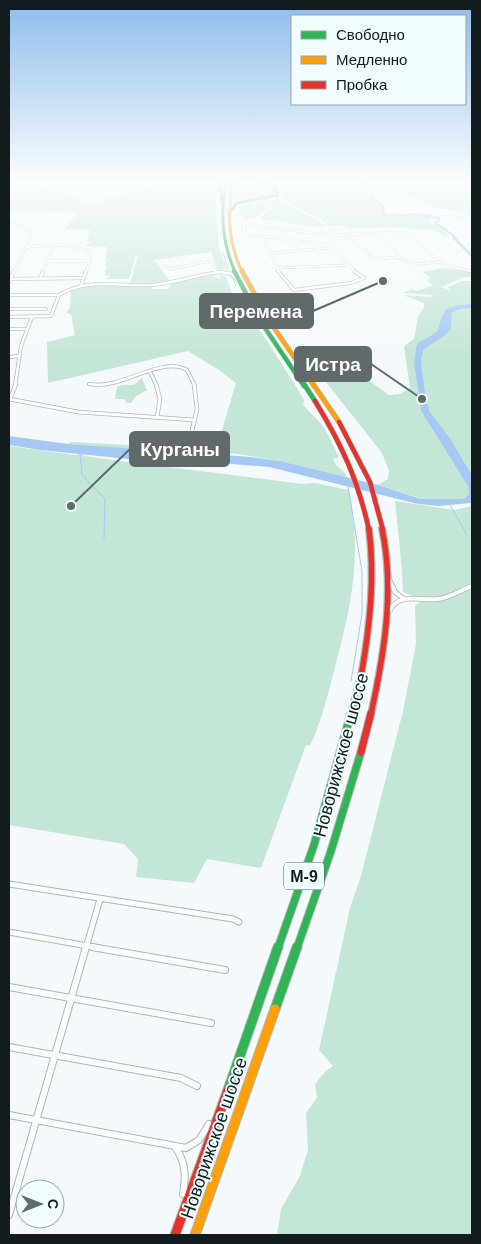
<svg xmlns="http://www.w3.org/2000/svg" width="481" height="1244" font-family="Helvetica,sans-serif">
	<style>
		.green { fill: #c4e6d6 }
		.water { fill: #a6c9f3 }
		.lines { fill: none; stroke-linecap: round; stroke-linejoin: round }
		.stream { stroke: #a6c9f3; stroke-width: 1 }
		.river { fill: #a6c9f3; fill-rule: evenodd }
		.street-far5-casing { stroke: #afb6b8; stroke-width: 2.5 }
		.street-far4-casing { stroke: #afb6b8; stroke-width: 4 }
		.street-far3-casing { stroke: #afb6b8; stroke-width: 4.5 }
		.street-far2-casing { stroke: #afb6b8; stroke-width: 5.5 }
		.street-far1-casing { stroke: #afb6b8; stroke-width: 7 }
		.street-casing { stroke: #afb6b8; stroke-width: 8 }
		.fast-far5-casing { stroke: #afb6b8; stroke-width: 3 }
		.fast-far4-casing { stroke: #afb6b8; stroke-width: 5 }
		.fast-far3-casing { stroke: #afb6b8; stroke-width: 5.5 }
		.fast-far2-casing { stroke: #afb6b8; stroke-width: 8 }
		.fast-far1-casing { stroke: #afb6b8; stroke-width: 9 }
		.fast-casing { stroke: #afb6b8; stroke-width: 11 }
		.slow-far3-casing { stroke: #afb6b8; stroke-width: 3 }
		.slow-far2-casing { stroke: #afb6b8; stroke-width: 5 }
		.slow-far1-casing { stroke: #afb6b8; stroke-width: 5.5 }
		.slow-casing { stroke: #afb6b8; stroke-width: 11 }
		.jam-far3-casing { stroke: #afb6b8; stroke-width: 5.5 }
		.jam-far2-casing { stroke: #afb6b8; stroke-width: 8 }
		.jam-far1-casing { stroke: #afb6b8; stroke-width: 9 }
		.jam-casing { stroke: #afb6b8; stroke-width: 11 }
		.street-far5 { stroke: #fdfefe; stroke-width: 2 }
		.street-far4 { stroke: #fdfefe; stroke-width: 2.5 }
		.street-far3 { stroke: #fdfefe; stroke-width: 3 }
		.street-far2 { stroke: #fdfefe; stroke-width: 4 }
		.street-far1 { stroke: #fdfefe; stroke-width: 5 }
		.street { stroke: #fdfefe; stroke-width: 6 }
		.fast-far5 { stroke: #30b455; stroke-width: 2.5 }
		.fast-far4 { stroke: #30b455; stroke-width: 4 }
		.fast-far3 { stroke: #30b455; stroke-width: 4.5 }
		.fast-far2 { stroke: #30b455; stroke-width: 5.5 }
		.fast-far1 { stroke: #30b455; stroke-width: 7 }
		.fast { stroke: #30b455; stroke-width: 9 }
		.slow-far3 { stroke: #ff9f0a; stroke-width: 2.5 }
		.slow-far2 { stroke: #ff9f0a; stroke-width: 4 }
		.slow-far1 { stroke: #ff9f0a; stroke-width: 4.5 }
		.slow { stroke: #ff9f0a; stroke-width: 9 }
		.jam-far3 { stroke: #e5322d; stroke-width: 4.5 }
		.jam-far2 { stroke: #e5322d; stroke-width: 5.5 }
		.jam-far1 { stroke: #e5322d; stroke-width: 7 }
		.jam { stroke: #e5322d; stroke-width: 9 }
		.labels { text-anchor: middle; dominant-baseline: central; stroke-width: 4; stroke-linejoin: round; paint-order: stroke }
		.shield { fill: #f1fcfe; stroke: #555f61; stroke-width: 1 }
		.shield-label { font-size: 16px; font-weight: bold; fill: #121c1e }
		.street-label { font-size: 18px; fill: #121c1e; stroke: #f1fcfe }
		.leader { fill: none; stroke: #616a6b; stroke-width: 2 }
		.callout-dot { fill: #616a6b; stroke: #f1fcfe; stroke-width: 2 }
		.callout { fill: #616a6b; stroke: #616a6b; stroke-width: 2 }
		.callout-label { font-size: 19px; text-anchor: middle; font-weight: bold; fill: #fff }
	</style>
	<rect width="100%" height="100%" fill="#f4fafb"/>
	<g class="green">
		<polygon points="9,182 29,182 92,204 161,182 184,182 195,185 187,182 216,182 216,190 212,190 217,194 215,200 219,248 227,268 217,270 211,252 154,260 170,281 149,284 130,284 138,256 136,255 129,279 105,279 110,276 105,275 105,270 108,268 106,267 106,261 110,260 106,259 107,247 86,246 92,242 87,241 90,230 65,229 77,214 74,212 9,213"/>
		<path d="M235 182C248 182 270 179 277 193 268 201 247 201 236 198L234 195Z"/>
		<polygon points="273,182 363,182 376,186 373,196 384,206 384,210 387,214 429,214 436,217 427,217 432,220 430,221 431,224 439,224 449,230 446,232 449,237 444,237 435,230 415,230 403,227 348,228 344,225 317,227 260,219 285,194 282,189"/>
		<polygon points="378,182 472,182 472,215 447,209 437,209"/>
		<polygon points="274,200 277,201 275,204 257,217 245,219 240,213 240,206 245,203"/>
		<path d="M445 268 472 272V278L465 277 441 287 450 291 448 287 461 281H472V304L457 305 447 308C440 322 441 335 423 340L414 364 421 411 469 488V494L464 499H422L378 485 388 479 389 471 382 453 307 358 308 355 352 368 389 395 400 394 410 388 404 346 414 339 418 316 424 308V303L403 295 431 297 432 295 403 293 412 289 417 291 434 285 427 281 431 277 422 272Z"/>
		<path d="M219 274 226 277 235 300C247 306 292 380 302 396L304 400 303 404C308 412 316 417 321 424 329 434 333 445 338 456V458H333C335 468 345 469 348 479L280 461 238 454 191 451 212 450 222 430 236 383 219 370 188 351 48 383 47 342 75 335 71 314 66 313 70 307 71 290C96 284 124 286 150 286L152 289H168L172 284 198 277 213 276 221 279Z"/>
		<polygon points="472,308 472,475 450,438 430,412 426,399 421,361 424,349 445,336 451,329 452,313 460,309"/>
		<polygon points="142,378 147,390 135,397 131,403 127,403 124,399 115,399 117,387 122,385 134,385"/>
		<polygon points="71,442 180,448 183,450 156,451 68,444"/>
		<path d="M9 446 74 455 83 454 84 456C156 466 229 474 302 484L315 483 349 490C362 555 352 604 335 667 328 694 322 720 310 746L306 745 261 868 207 859 194 883 136 877 138 859 124 844 9 825Z"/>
		<path d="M395 501 454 510 472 506V1235H277L281 1209 300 1176 308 1150 306 1113 317 1098 315 1084 326 1071 333 1066 319 1050 350 908 361 876 403 711 416 644 415 606 423 600 403 592C402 561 398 531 395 501Z"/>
	</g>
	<path class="water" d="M472 304V308L460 309 452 313 451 329 445 336 424 349 421 361 426 399 430 412 450 438 472 475 471 503 438 506 418 504 269 467 172 459 138 460 40 450 9 445V436L68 444 251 457 280 461 378 485 421 499H464L469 494V488L421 411 414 364 417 343C450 328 432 329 447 308L457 305Z"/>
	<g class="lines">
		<g class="stream">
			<polyline points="223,252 228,268 226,271"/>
			<polyline points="229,275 232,278"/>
			<polyline points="233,279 236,286"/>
			<polyline points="80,453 82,475 105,499 104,538"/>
			<polyline points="348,486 362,572 362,614 351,681"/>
			<polyline points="450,505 467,535"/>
		</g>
		<polygon class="river" points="362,182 364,182 377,185 373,190 372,197 384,206 385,214 391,215 414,213 440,217 441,220 437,223 455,235 456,238 472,254 472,257 471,257 453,239 452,236 434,224 434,222 438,220 438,219 414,215 391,217 383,216 382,207 370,197 371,190 374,186 363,184"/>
		<g class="street-far5-casing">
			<g id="street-far5">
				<polyline points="84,182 93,187 88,189"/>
				<polyline points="372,182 380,187 381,190 442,217 463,215 472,217"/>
				<polyline points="115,188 134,182"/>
				<polyline points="274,197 323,222 337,235 379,233"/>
				<polyline points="9,221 33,232 14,272"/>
				<polyline points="335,235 331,243 355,272"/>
				<polyline points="334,236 244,224 244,233 246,234 334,246"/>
				<polyline points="340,236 352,239 374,259 400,257 379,233 408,233 419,245 444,265 472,271"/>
				<polyline points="267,237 265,240 279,272"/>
				<path d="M26 247C44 246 80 239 91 257L86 272"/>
				<polyline points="272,253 330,248"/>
				<polyline points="400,257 401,260 420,264 440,262"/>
				<polyline points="47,261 89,261"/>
				<polyline points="163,265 170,269 211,261 216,272"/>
				<polyline points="276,268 350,265"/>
				<polyline points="43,272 53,247"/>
			</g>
		</g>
		<g class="street-far4-casing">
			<g id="street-far4">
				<polyline points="278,271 294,290 351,283 364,278"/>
				<polyline points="354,271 364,278"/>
				<polyline points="470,271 472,271"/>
				<polyline points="10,279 84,278"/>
				<polyline points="40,279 43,271"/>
				<polyline points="9,282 14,271"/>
				<polyline points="81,286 86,271"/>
				<polyline points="9,295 59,295"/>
				<polyline points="9,309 46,309"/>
				<path d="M9 317 51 316 59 295C87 277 122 287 153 285 176 283 198 274 221 272L232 274 237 280"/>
				<polyline points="9,329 27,329"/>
				<polyline points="9,357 19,356"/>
				<polyline points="150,372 157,386"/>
				<path d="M89 384C97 385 105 385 112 383 133 379 167 358 187 370L195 386"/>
				<polyline points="15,386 21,346 32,317"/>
			</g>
		</g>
		<g class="street-far3-casing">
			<g id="street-far3">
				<polyline points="156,384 160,399 157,417"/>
				<polyline points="9,399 78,412 195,420"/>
				<polyline points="10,399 16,384"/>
				<polyline points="191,435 197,409 194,384"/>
			</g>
		</g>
		<g class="street-far2-casing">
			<g id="street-far2">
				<polyline points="390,581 395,592 403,598"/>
				<path d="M390 610C399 592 421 601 438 599 449 598 461 590 472 586"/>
			</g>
		</g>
		<g class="street-far1-casing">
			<g id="street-far1">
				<polyline points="9,884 233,919 239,922"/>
				<polyline points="9,932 99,948"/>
				<polyline points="86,948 100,899"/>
			</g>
		</g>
		<g class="street-casing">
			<g id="street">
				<polyline points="92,947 225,970"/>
				<polyline points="9,987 211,1023"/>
				<polyline points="9,1047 181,1078 197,1086"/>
				<polyline points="9,1115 186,1148 199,1140 209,1124"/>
				<path d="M175 1147C186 1162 186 1176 183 1194"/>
				<polyline points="9,1215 86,947"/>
			</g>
		</g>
		<g class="fast-far5-casing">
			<g id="fast-far5">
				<polyline points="219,182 223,206"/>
				<path d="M226 182C220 213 222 243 235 272"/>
				<polyline points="229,213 237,203 278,195 275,188 262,182"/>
			</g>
		</g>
		<g class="fast-far4-casing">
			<polyline id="fast-far4" points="234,271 263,325 304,386"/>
		</g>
		<g class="fast-far3-casing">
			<polyline id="fast-far3" points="304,384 315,401"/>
		</g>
		<g class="fast-far2-casing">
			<polyline id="fast-far2" points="351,714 362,671"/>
		</g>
		<g class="fast-far1-casing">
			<g id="fast-far1">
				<polyline points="278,948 314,845 351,713"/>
				<polyline points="297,948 331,851 361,752"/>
			</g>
		</g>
		<g class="fast-casing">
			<g id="fast">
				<polyline points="275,1009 297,947"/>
				<polyline points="228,1090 278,947"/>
			</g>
		</g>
		<g class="slow-far3-casing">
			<path id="slow-far3" d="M233 182C227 214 228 242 242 272"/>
		</g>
		<g class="slow-far2-casing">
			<polyline id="slow-far2" points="242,271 270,322 314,386"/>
		</g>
		<g class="slow-far1-casing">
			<polyline id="slow-far1" points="313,384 339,422"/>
		</g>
		<g class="slow-casing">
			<polyline id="slow" points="195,1235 275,1009"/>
		</g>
		<g class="jam-far3-casing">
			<g id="jam-far3">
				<path d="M315 401C342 445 358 480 369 530"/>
				<polyline points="339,422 370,482 383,530"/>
			</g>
		</g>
		<g class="jam-far2-casing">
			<g id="jam-far2">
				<path d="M362 671C370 624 375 577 369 529"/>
				<path d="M371 714C384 655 395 590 382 529"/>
			</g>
		</g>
		<g class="jam-far1-casing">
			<polyline id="jam-far1" points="361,752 371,713"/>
		</g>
		<g class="jam-casing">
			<polyline id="jam" points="175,1235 228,1090"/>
		</g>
		<use href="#street-far5" class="street-far5"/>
		<use href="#street-far4" class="street-far4"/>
		<use href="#street-far3" class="street-far3"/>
		<use href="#street-far2" class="street-far2"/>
		<use href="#street-far1" class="street-far1"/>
		<use href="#street" class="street"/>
		<use href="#fast-far5" class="fast-far5"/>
		<use href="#fast-far4" class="fast-far4"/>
		<use href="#fast-far3" class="fast-far3"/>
		<use href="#fast-far2" class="fast-far2"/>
		<use href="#fast-far1" class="fast-far1"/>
		<use href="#fast" class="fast"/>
		<use href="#slow-far3" class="slow-far3"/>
		<use href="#slow-far2" class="slow-far2"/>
		<use href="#slow-far1" class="slow-far1"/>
		<use href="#slow" class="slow"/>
		<use href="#jam-far3" class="jam-far3"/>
		<use href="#jam-far2" class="jam-far2"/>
		<use href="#jam-far1" class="jam-far1"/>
		<use href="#jam" class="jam"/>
	</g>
	<linearGradient id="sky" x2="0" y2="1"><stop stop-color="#8dbcec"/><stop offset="0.51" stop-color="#fafdfd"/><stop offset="1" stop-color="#fafdfd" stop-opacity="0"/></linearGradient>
	<rect width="481" height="356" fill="url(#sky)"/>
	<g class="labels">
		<rect class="shield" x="284" y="862.5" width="40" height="27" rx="4"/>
		<g class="shield-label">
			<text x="304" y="876">М-9</text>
		</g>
		<g class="street-label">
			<text transform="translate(341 755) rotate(-75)">Новорижское шоссе</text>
			<text transform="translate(214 1138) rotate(-71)">Новорижское шоссе</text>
		</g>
	</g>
	<path class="leader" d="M383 281L313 311M422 399L371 364M71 506L130 449"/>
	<g class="callout-dot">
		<circle cx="383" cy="281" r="5"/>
		<circle cx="422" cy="399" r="5"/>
		<circle cx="71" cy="506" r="5"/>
	</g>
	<g class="callout">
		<rect x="200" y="294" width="113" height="34" rx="5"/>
		<rect x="295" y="347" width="76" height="34" rx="5"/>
		<rect x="130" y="432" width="99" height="34" rx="5"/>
	</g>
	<g class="callout-label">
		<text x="256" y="318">Перемена</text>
		<text x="333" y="371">Истра</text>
		<text x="180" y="456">Курганы</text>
	</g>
	<rect width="481" height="1244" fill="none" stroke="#121c1e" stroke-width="20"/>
	<rect x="291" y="15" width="175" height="90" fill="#f1fcfe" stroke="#98a2a4"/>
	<rect x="301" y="31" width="25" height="8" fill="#30b455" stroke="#98a2a4"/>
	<text x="336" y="40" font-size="15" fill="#121c1e">Свободно</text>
	<rect x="301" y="56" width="25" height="8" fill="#ff9f0a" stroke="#98a2a4"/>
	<text x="336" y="65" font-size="15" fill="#121c1e">Медленно</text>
	<rect x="301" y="81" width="25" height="8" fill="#e5322d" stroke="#98a2a4"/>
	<text x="336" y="90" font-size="15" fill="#121c1e">Пробка</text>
	<g transform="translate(40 1204) rotate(90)"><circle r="24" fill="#f1fcfe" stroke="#98a2a4"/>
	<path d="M0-4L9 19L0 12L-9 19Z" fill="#616a6b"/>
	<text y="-8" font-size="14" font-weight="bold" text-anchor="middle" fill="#121c1e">С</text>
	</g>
</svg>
